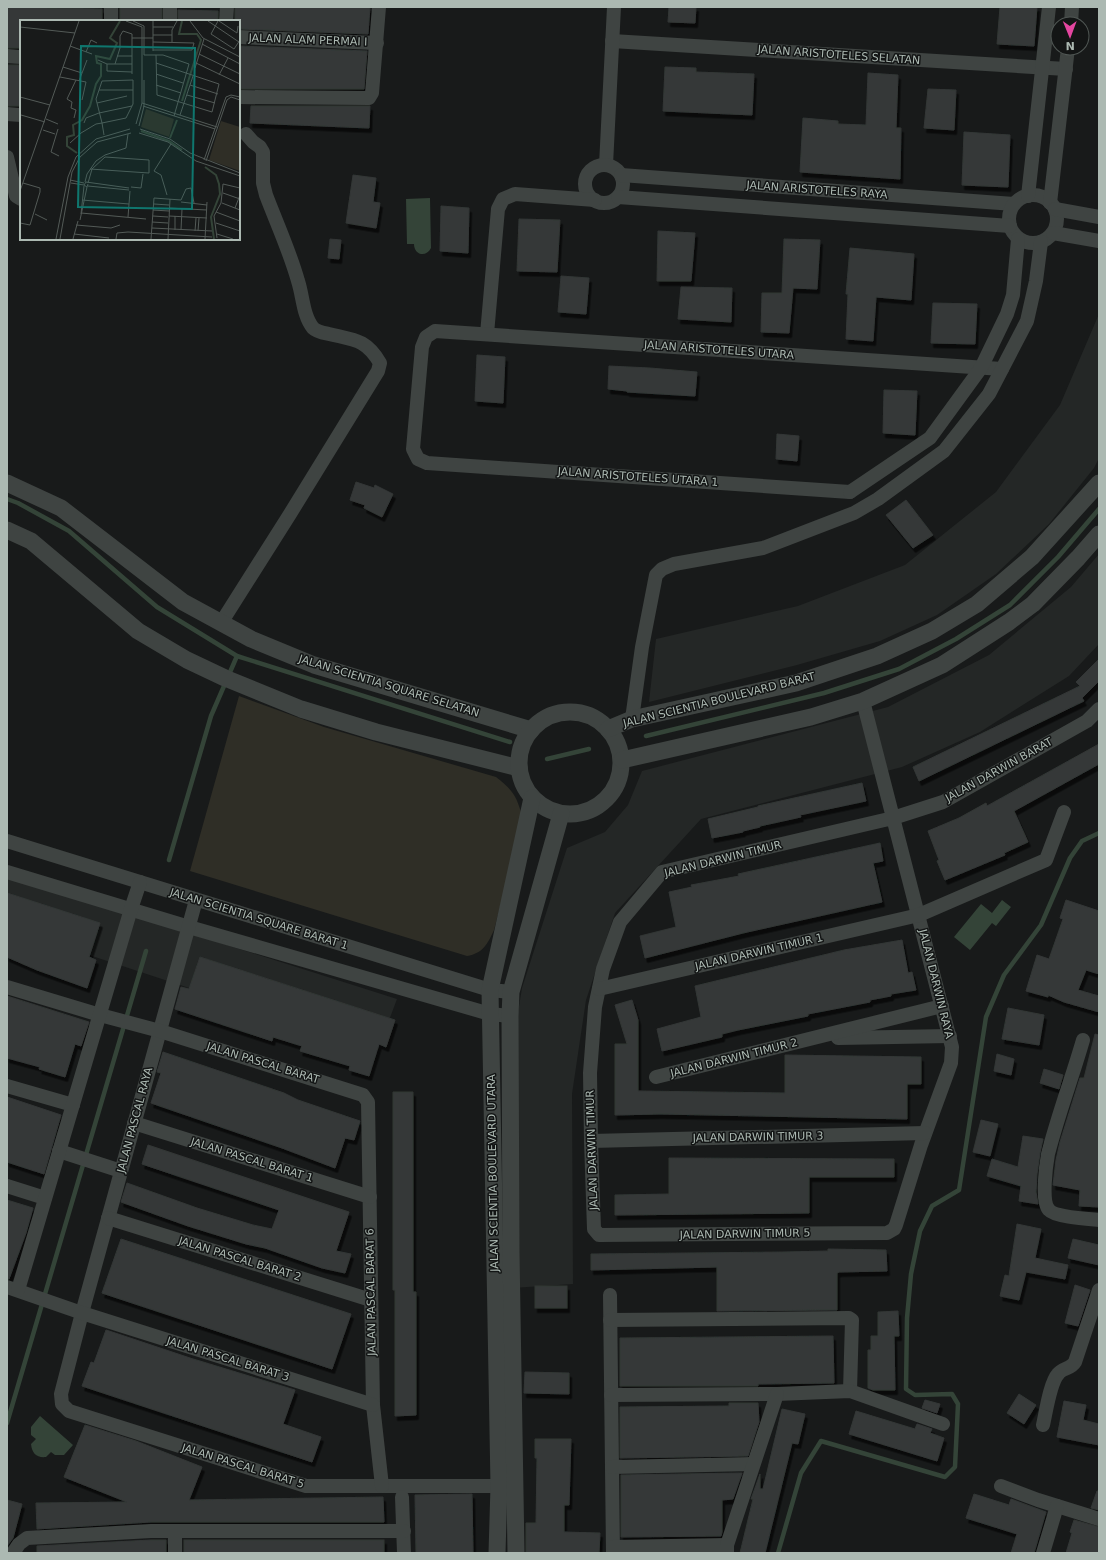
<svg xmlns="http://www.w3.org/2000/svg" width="1106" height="1560" font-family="'DejaVu Sans',sans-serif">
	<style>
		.built { fill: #242726 }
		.green { fill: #2f2e26 }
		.water { fill: #344438 }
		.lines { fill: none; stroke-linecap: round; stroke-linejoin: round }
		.stream { stroke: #344438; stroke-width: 4.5 }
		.building { fill: #353938; stroke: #323635; filter: url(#shadow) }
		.minor { stroke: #3f4442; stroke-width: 14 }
		.tertiary { stroke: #3f4442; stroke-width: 17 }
		.labels { text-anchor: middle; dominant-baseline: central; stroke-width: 3; stroke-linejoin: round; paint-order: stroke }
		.street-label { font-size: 11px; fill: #acb9b2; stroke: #131515 }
		.inset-river { fill: none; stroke: #344438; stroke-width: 2 }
		.inset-road { fill: none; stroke: #535a57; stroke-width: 1 }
		.view { fill: #0f766e; fill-opacity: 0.15; stroke: #0f766e; stroke-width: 2 }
		.inset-edge { fill: none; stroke: #acb9b2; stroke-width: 2 }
	</style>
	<defs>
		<filter id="shadow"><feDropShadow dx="2.5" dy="4.5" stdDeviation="0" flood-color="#0009"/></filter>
	</defs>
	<rect width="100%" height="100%" fill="#181a1a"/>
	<g class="built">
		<polygon points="1099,314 1099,458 1094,468 1049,524 996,574 937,615 880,641 797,665 649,702 656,639 798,606 905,565 996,492 1060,405"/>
		<polygon points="1099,554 1099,644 1069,676 980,732 902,767 701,819 615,913 586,1000 572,1094 573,1284 512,1288 509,1067 522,988 567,848 605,832 628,805 642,771 888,707 989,655 1071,587"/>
		<polygon points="7,875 397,999 378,1050 7,928"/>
	</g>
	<path class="green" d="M239 696 324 727 496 777C515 792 516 796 523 818L494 930C487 945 483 953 467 956L190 871Z"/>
	<g class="water">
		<path d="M430 198 431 248C426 258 414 255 414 244H407L406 199Z"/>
		<polygon points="1002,900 1011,907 996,926 992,923 970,950 954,937 981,904 992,913"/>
		<path d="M40 1416 73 1445 64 1455H55L51 1452 46 1457C37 1458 32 1454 31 1444L36 1439 31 1435V1427Z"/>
	</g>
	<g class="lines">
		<g class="stream">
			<polyline points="7,499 18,503 69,531 157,607 237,656 510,742"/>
			<polyline points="646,736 824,693 899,669 956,639 1010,605 1058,557 1099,509"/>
			<polyline points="547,759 589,749"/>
			<polyline points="169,860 211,716 237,656"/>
			<polyline points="7,1423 146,951"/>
			<polyline points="778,1553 801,1473 821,1441 945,1477 955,1467 958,1404 952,1394 915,1395 906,1389 907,1318 911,1274 920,1231 932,1206 959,1190 986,1017 1004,975 1041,925 1070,858 1082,841 1099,833"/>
		</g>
	</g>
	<g class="building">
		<polygon points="7,7 102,9 102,21 21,21 21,48 7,48"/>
		<rect x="120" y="7" width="42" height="14"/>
		<polygon points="235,7 370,7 368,34 239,29 239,21 235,21"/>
		<polygon points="669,7 696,7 695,23 668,22"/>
		<polygon points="1000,7 1037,7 1034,46 997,44"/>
		<polygon points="178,10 218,11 218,21 178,21"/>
		<polygon points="239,46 367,51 364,89 239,89"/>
		<rect x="7" y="65" width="14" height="41"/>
		<polygon points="665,67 696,68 696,72 754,74 752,115 663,111"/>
		<polygon points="868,73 898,75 896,128 901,128 900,179 800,172 803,118 838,121 838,124 866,125"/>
		<polygon points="928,89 956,90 954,130 924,128"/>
		<polygon points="251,106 370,106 369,128 250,123"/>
		<polygon points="964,132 1010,135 1008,187 962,185"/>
		<polygon points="353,175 376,178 373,202 380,203 376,228 346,223"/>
		<polygon points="441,206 469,208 468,253 440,251"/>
		<polygon points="519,219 560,220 557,272 517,271"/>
		<polygon points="658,231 695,233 691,281 657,281"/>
		<polygon points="330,239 341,240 339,259 328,258"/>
		<polygon points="784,239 820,240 817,289 793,288 789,333 761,332 762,293 782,293"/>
		<polygon points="850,248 914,254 911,300 876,297 873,341 846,339 848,294 846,294"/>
		<polygon points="561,276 589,278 586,314 558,312"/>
		<polygon points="681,287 732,288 731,322 678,319"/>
		<polygon points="933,303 977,304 975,344 931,343"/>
		<polygon points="477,355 505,357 503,403 475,401"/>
		<polygon points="609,366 650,368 697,372 695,396 627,392 627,391 608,389"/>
		<polygon points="884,390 917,391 915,435 883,433"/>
		<polygon points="777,434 799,436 797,461 776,459"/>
		<polygon points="356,482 374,488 375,485 393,494 382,517 364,508 365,505 350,500"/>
		<polygon points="906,500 933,535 913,548 886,515"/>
		<polygon points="1099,659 1099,681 1082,698 1084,701 919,781 913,767 1080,686 1076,682"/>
		<polygon points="1099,744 1099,764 1014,811 1028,842 1004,853 1005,855 945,880 937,861 939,860 928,831 959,818 986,803 987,806"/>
		<polygon points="862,783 866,801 800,815 801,817 760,826 760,827 743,831 743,832 712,838 708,819 758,807 758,806"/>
		<polygon points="880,843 883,861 873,863 882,902 743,933 645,958 640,936 676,927 669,892 692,887 691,885 739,876 738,874"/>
		<polygon points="7,893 100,923 89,957 96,960 87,988 37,970 7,957"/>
		<polygon points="1066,900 1099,911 1099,974 1086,970 1078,990 1099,996 1099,1012 1064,1002 1048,995 1048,997 1026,991 1037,955 1049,959 1063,919 1060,918"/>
		<polygon points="902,940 908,973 912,972 916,990 891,994 891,996 870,1000 870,1002 808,1014 808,1016 738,1030 722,1034 722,1037 662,1051 657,1029 701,1017 695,986 844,950"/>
		<polygon points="200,957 395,1020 386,1047 379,1044 369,1076 349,1070 350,1066 300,1051 302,1046 273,1037 272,1041 175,1009 181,987 189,989"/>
		<polygon points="7,996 89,1022 81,1046 75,1044 65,1077 39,1069 40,1067 7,1058"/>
		<polygon points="632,1000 638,1020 638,1091 785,1093 785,1055 921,1057 921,1084 907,1084 907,1119 660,1114 615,1115 615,1044 627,1044 615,1005"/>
		<polygon points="1008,1008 1044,1015 1039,1045 1002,1039"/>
		<polygon points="1095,1034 1099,1035 1099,1207 1079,1206 1080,1190 1053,1185 1056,1160 1060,1142 1080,1078 1084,1078"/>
		<polygon points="163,1052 284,1093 298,1100 360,1121 354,1140 345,1138 335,1168 282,1148 151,1103 161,1073 157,1072"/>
		<polygon points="997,1054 1014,1059 1011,1075 994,1071"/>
		<polygon points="1044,1069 1063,1075 1059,1089 1040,1083"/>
		<polygon points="393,1092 413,1092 413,1292 416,1292 416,1415 395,1416 395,1290 393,1290"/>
		<polygon points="7,1097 61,1115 44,1174 7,1162"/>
		<polygon points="981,1120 998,1124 990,1156 973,1152"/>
		<polygon points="1023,1136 1043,1139 1040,1153 1037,1174 1036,1192 1038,1204 1019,1201 1021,1186 987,1176 992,1159 1018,1167"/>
		<polygon points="148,1145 349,1212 336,1251 351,1254 345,1273 322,1268 265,1248 246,1244 188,1226 121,1202 127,1183 197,1208 253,1225 272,1229 279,1210 142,1164"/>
		<polygon points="669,1158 894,1159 894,1177 809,1177 809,1213 615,1215 615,1195 669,1194"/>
		<polygon points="7,1200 33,1208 26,1233 9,1279 7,1279"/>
		<polygon points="1017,1224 1041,1229 1035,1258 1068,1265 1065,1279 1026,1272 1019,1300 1000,1296 1005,1275 1009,1276"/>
		<polygon points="121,1239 351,1314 332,1369 102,1293"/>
		<polygon points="1073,1239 1099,1245 1099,1265 1068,1258"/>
		<polygon points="828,1249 886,1250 887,1271 839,1272 837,1273 837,1310 717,1311 717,1267 591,1270 591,1254 783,1252 828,1251"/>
		<polygon points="1075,1285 1090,1290 1078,1326 1065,1323"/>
		<rect x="535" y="1286" width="32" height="22"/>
		<polygon points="898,1311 899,1336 894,1336 895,1390 873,1390 868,1388 868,1350 871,1350 871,1336 878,1336 878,1312"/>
		<polygon points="106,1330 190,1358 295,1390 283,1424 321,1437 312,1462 82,1386 91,1362 94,1363"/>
		<polygon points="833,1336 834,1383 758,1384 758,1386 620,1386 620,1338"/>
		<polygon points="525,1372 569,1373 569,1394 524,1393"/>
		<polygon points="1019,1394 1036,1405 1024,1424 1007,1413"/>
		<polygon points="925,1400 940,1404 937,1413 922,1408"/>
		<polygon points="1064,1401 1086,1405 1083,1420 1099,1424 1099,1445 1057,1437"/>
		<polygon points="729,1403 758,1403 759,1422 748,1456 620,1458 620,1407 729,1406"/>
		<polygon points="782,1409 805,1414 798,1444 792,1443 765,1553 740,1553 753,1499 751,1499 760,1474 760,1489 763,1489"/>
		<polygon points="856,1411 915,1429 917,1424 932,1429 930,1433 944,1438 937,1461 849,1434"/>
		<polygon points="85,1425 136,1441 202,1467 189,1500 383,1497 384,1522 151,1522 37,1529 36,1503 127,1502 64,1477"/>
		<polygon points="535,1439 571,1439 569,1505 564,1505 564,1532 600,1533 599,1553 526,1553 526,1523 536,1523 537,1458 535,1458"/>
		<polygon points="742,1473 733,1499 722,1500 722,1532 721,1536 621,1537 621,1475"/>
		<polygon points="1097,1491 1099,1491 1099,1510 1091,1508"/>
		<polygon points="472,1494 473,1553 416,1553 415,1495"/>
		<polygon points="974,1494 1009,1505 1011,1499 1046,1512 1034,1553 1011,1553 1017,1534 966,1518"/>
		<polygon points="7,1500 22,1504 13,1538 7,1546"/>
		<polygon points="1074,1520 1099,1527 1099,1553 1066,1553 1072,1533 1070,1532"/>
		<polygon points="151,1540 166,1540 166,1553 37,1553 37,1546"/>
		<rect x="184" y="1540" width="200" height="13"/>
	</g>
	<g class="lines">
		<g class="minor">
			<polyline points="111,21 111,7"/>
			<polyline points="170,21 170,7"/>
			<polyline points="226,21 227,7"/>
			<polyline points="1071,24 1072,7"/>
			<polyline points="239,37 377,43"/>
			<polyline points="612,41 1066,69"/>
			<polyline points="7,56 21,57"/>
			<polyline points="239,97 369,98 372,93 379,7"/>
			<polyline points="7,114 21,115"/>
			<polyline points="7,157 16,196 21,199"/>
			<polyline points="606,165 614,7"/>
			<circle cx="604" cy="184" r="19"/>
			<polyline points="621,175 1014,204"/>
			<circle cx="1033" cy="219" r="24"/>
			<polyline points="1028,196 1049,7"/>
			<polyline points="618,197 1010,226"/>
			<polyline points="1050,203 1068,48"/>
			<polyline points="1055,209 1099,217"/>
			<polyline points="1053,233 1099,241"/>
			<polyline points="487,334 498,209 503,199 515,194 595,200"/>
			<polyline points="850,492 427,463 418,459 413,449 422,347 426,337 435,331 1002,369"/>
			<polyline points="850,492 930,438 981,368 1007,314 1013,295 1018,239"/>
			<path d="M221 623 290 514 378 371 380 363C366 339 354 340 329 334 324 333 317 332 313 328 303 316 303 296 298 281 290 252 277 224 266 195L263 183V152L260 147 253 142 246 134"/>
			<polyline points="863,701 952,1047 951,1063 921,1145 896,1225 894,1229 887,1233 599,1235 594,1229 591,1141 590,1073 595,1007 603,969 620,922 662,872 893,818 943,802 1087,721 1099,709"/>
			<polyline points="632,719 642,647 656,575 662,569 674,564 763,548 854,513 878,499 944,451 989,394 1027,321 1036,281 1041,242"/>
			<polyline points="7,841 490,990 511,992"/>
			<polyline points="7,872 189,927 490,1014 510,1016"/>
			<polyline points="196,900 82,1313 61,1394 62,1404 69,1411 306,1486 499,1486"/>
			<polyline points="7,987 100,1015 160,1031 363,1095 368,1102 373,1405 382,1486"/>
			<polyline points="599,989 919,915 1046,860 1064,812"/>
			<polyline points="838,1038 950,1036"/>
			<path d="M1083 1040C1072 1078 1058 1115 1048 1154 1046 1165 1041 1202 1049 1210 1055 1217 1089 1219 1099 1220"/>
			<polyline points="656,1077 942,1006"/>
			<polyline points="7,1086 73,1105"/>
			<polyline points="134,1123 370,1197"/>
			<polyline points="591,1141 925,1133"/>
			<polyline points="59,1151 121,1171"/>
			<polyline points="7,1186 45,1198"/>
			<polyline points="108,1218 371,1300"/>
			<polyline points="7,1287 82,1313 373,1405"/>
			<polyline points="18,1290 131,909 140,882"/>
			<polyline points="610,1295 613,1553"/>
			<polyline points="610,1320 849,1318 852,1320 850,1391"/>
			<polyline points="611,1395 777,1394 850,1391 943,1424"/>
			<path d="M1043 1425C1046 1412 1050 1383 1058 1374 1062 1368 1071 1369 1075 1362L1099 1290"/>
			<polyline points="612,1467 753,1464"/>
			<polyline points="1001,1486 1038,1500 1099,1519"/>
			<polyline points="402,1497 404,1553"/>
			<polyline points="175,1531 175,1553"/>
			<polyline points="613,1547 727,1545"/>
			<polyline points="13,1553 19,1544 27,1538 151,1531 404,1531"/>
			<polyline points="727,1553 727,1545 777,1394"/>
			<polyline points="1043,1553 1057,1506"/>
		</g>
		<g class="tertiary">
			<polyline points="7,483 61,508 183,602 251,639 314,665 531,730"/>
			<polyline points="7,530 31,541 138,631 187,660 225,678 301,709 376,732 519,768"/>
			<circle cx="570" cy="763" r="51"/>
			<polyline points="608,729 632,719 796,683 877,656 932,631 977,604 1032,557 1099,483"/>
			<polyline points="622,760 811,717 863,701 942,665 1009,622 1033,604 1078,558 1099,534"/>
			<polyline points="497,1553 499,1486 490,990 532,798"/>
			<polyline points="516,1553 511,1253 510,1016 511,992 561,814"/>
		</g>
	</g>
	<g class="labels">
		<g class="street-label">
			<text transform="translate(308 40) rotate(2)">JALAN ALAM PERMAI I</text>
			<text transform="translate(839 55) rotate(4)">JALAN ARISTOTELES SELATAN</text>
			<text transform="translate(817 190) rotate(4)">JALAN ARISTOTELES RAYA</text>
			<text transform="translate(719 350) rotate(4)">JALAN ARISTOTELES UTARA</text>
			<text transform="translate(638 477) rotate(4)">JALAN ARISTOTELES UTARA 1</text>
			<text transform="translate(389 686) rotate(17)">JALAN SCIENTIA SQUARE SELATAN</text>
			<text transform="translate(719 700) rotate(-14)">JALAN SCIENTIA BOULEVARD BARAT</text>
			<text transform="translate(999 770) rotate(-29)">JALAN DARWIN BARAT</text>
			<text transform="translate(723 859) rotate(-14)">JALAN DARWIN TIMUR</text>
			<text transform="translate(259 919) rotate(17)">JALAN SCIENTIA SQUARE BARAT 1</text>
			<text transform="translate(759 952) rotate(-13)">JALAN DARWIN TIMUR 1</text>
			<text transform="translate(936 984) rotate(76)">JALAN DARWIN RAYA</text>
			<text transform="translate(734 1058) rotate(-14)">JALAN DARWIN TIMUR 2</text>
			<text transform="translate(263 1063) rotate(17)">JALAN PASCAL BARAT</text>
			<text transform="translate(135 1120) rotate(-75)">JALAN PASCAL RAYA</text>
			<text transform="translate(758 1137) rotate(-1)">JALAN DARWIN TIMUR 3</text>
			<text transform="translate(592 1150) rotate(-92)">JALAN DARWIN TIMUR</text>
			<text transform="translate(252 1160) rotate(17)">JALAN PASCAL BARAT 1</text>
			<text transform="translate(493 1173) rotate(-91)">JALAN SCIENTIA BOULEVARD UTARA</text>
			<text transform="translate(745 1234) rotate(-1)">JALAN DARWIN TIMUR 5</text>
			<text transform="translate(240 1259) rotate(17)">JALAN PASCAL BARAT 2</text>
			<text transform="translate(371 1292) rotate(-91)">JALAN PASCAL BARAT 6</text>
			<text transform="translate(228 1359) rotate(17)">JALAN PASCAL BARAT 3</text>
			<text transform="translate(243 1466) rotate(17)">JALAN PASCAL BARAT 5</text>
		</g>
	</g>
	<g transform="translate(20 20)">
		<rect width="220" height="220" fill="#181a1a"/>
		<path d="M126 89 154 99 149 117 121 107ZM201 101 220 107V151L189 140Z" fill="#2f2e26"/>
		<path class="inset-river" d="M162 1 159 14H177L181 20 162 81M121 111 149 121 162 130M150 118 157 100M57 133 47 126V117L54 115 53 105 62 100 70 86 76 64 81 56V44L77 43 76 36 90 39 97 23 90 18 100 1M185 147 196 155 199 164 200 174 191 197 194 219"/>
		<path class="inset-road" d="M106 1 122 7V83L116 104M113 1 124 6V35M133 1V31M170 1 183 18 220 37M188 1 219 22M198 1 191 14 214 29 220 20M199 1 217 13 218 6M0 7 55 13M133 7H153M133 15H152M112 18H133M133 22 174 23 172 30H133M152 22V10L157 1M182 24 220 44M50 26 72 34M66 32 71 20 77 23M179 34 220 54M124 35H143L169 44 154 96M136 35 137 75 192 92 199 64 136 43M97 36H112M78 40 87 44H112M176 43 220 64M87 44V51L112 52M95 44 100 28V16L103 11 112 14V54M43 47 62 53M175 48 184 19M136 54 163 63M199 55 208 38M40 57 66 62 62 80M59 61 67 40M136 65 161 73M170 65 198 74M79 70H113M167 75 195 83M0 77 30 85M77 83 107 76M122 83 197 107M123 86 195 109M1 95 25 102M160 95 173 56M54 98 56 90 51 88 52 82 47 79 56 60M26 99 38 104M64 103 66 98 79 93 112 86M119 106 124 86V60M38 109 31 132 39 136M120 109 150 119 170 133 220 153M23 110 35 114M119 113 148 122 176 141 220 156M50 123 61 113 76 104 82 103 106 98 113 84V60L82 61 76 79 82 103 84 115M184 140 206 77 211 75 220 77M186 141 207 80 211 77 220 80M70 149 129 153V140L85 137M50 160 64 163M65 162 67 154 76 141 85 135 106 128 108 114M51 163 64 165M68 163 72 149 85 137M68 164 67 167 64 165 66 162 109 168M68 166 109 170M111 167 121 168 123 154M0 171 59 1M203 173 220 179M147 175 141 155 134 151 151 124M62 180 109 184M161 182 187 185M202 183 220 190M134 184 149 185M149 188 187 190M215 188 220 175M133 190 149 191M196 192 220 201M61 193 126 199M15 194 27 200M61 194 64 166M133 196 148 197M149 196 187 198M108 197 110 171M60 200 67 167M132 202 148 203M0 203 10 205 20 172V168L3 163M196 203 220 211M56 205 91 208 100 205M132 208 192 211M155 210V196M161 210 162 189M175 211 176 198M178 211 179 198M54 214 89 218M197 214 213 219M197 218 194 196 201 183 203 164 220 168M36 219 48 157 56 137 76 119 110 109M40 219 52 152 60 137 77 122 111 113M53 219 58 201M96 219 97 213 108 212 192 217M131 219 134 178 161 180 166 169 171 168 174 183M148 219 150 179M185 219 187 182"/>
		<path class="view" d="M61 26 175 28 172 189 58 187Z"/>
		<rect width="220" height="220" class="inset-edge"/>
	</g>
	<rect width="1106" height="1560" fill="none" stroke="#acb9b2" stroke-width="16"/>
	<g transform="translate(1070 36) rotate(179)"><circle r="19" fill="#131515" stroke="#505754"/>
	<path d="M0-3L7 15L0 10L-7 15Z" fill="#e446a0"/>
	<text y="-6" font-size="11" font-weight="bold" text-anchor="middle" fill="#acb9b2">N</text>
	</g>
</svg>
